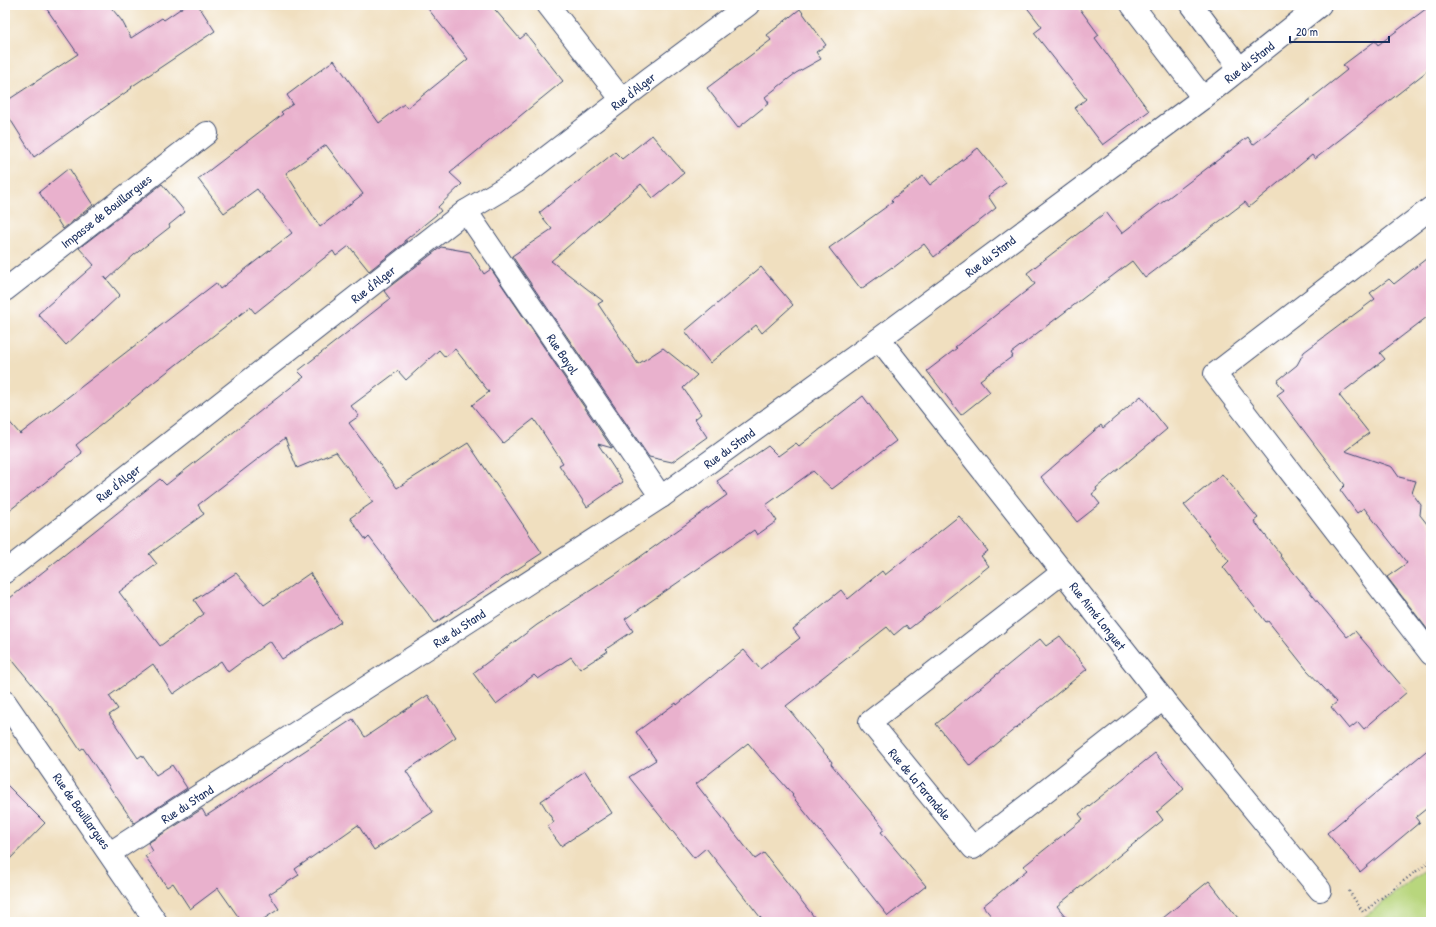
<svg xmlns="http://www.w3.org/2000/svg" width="1436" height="927" font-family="'Patrick Hand',sans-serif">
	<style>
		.grass { fill: #b8d67d; stroke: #6a826e }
		.building { fill: #e9b1cd; fill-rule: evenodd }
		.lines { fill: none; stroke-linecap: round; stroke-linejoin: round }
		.minor-casing { stroke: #3b496d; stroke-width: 24 }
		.path { stroke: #3b496d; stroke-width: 2.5; stroke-dasharray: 1 3; stroke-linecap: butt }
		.minor { stroke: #fff; stroke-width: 22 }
		.labels { text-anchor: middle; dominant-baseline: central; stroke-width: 3; stroke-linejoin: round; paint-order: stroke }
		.street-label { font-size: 13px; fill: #1b2f5e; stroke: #fff }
	</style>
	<rect width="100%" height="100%" fill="#fff"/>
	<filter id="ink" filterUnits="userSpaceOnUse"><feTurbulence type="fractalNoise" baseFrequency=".025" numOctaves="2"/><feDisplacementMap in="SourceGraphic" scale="8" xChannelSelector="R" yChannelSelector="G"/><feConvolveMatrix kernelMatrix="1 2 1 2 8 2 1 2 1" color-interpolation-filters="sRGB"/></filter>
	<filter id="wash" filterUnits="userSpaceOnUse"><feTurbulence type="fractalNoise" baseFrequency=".012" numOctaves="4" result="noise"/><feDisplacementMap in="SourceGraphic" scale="16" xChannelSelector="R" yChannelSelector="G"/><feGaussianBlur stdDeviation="0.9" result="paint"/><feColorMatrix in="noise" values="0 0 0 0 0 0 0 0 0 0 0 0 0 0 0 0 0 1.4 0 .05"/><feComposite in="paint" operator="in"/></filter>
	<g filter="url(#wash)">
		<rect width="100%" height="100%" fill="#f0dfbf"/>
		<polygon class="grass" points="1431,865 1431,922 1358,922"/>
		<g id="blocks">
			<g class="building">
				<polygon points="44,5 109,5 122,21 131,38 162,18 164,20 186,5 198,5 215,31 131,87 132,88 34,157 5,111 5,102 78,54"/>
				<path d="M425 5H491L520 39 526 34 563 81 450 173 462 184 438 207 441 211 404 241H407L369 271 349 246 336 256 333 251 255 313 250 307 154 382 76 445 82 453 5 514V417L20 434 216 283 220 289 292 233 257 189 224 213 198 179 283 114 281 112 293 104 287 95 334 60 379 123 404 104 407 108 468 59ZM326 145 363 194 320 227 286 173Z"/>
				<polygon points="1025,5 1077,5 1099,35 1095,38 1149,111 1103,145 1075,108 1086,99 1034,33 1042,27"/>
				<polygon points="1431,5 1431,68 1315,159 1312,155 1249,207 1245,202 1145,278 1132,261 1011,353 1013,356 980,380 990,392 961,415 927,371 957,348 955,347 1035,284 1027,273 1106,212 1122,233 1248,137 1253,145 1347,70 1343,65 1375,41 1378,45"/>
				<polygon points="800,9 826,45 816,52 821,59 796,73 765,97 769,103 738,128 707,88 771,40 767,35"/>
				<polygon points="652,135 684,173 653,198 641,184 551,261 603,301 598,304 638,364 663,348 697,375 683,388 701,414 695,419 707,437 672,462 649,457 512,256 552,229 539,213 615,152 622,159"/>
				<polygon points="978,148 1006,183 988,196 996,208 934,257 924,244 893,268 892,267 861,289 829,248 893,202 891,200 923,176 930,185"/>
				<polygon points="69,168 93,205 63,229 39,192"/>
				<polygon points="162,184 185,212 169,225 170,227 134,255 107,280 104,276 120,295 66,345 38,314 94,265 79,248"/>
				<polygon points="441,247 470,252 484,274 491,269 612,448 598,444 623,482 587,507 559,465 563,463 534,419 503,443 472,405 489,392 455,349 445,357 439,350 406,380 398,371 351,406 359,416 349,423 397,488 468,443 542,553 435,623 369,537 366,540 350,518 373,502 336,452 297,468 285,438 198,505 204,514 149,554 157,564 119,592 160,646 204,614 194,600 236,573 264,605 310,573 341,622 282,659 270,641 228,672 221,661 173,694 153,664 109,696 118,709 109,715 138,758 142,755 156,775 172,765 187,788 134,823 83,748 80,750 57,715 5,651 5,602 160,479 166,485 304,377 298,371 390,299 384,291"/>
				<polygon points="1431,255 1431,314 1380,353 1385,359 1339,395 1369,433 1345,451 1392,467 1399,477 1416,481 1412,493 1421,505 1420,515 1431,529 1431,634 1387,577 1407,563 1364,508 1357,513 1340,490 1345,485 1277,395 1284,390 1277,381 1297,365 1304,352 1375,299 1370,293 1389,279 1394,284"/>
				<polygon points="761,267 793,305 762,333 756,325 710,363 685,331"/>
				<polygon points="863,396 896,441 832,489 813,471 766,505 777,521 757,535 754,530 625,619 633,631 606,649 608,651 580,669 571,657 538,679 534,675 496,704 473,673 537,625 616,574 727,495 717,481 768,446 778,456 796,443 799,446"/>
				<polygon points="1141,396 1167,429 1096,488 1097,490 1092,494 1100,504 1077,522 1041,477 1101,425 1103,428"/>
				<polygon points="1222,474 1258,518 1254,521 1281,555 1280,556 1347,637 1355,631 1407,692 1364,729 1358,722 1349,729 1331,707 1337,702 1307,670 1268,621 1266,622 1223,567 1229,561 1184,505"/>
				<polygon points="959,516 988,551 981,556 989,566 909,629 906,625 894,635 887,627 786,706 832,762 831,764 885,829 881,832 926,886 888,916 792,796 793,795 748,743 696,784 755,859 764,853 818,922 764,922 706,848 694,858 629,777 656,760 636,732 676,703 677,705 744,650 760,669 800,638 793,629 841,590 848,599 882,571 885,575"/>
				<polygon points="1060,636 1087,669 970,766 936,724 1040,639 1046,646"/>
				<polygon points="428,695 456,737 406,771 433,812 374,850 358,825 295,869 299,875 269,894 279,909 259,922 242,922 218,888 190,909 173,883 167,887 145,856 153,851 148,843 202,809 206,816 353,719 365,737"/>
				<polygon points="1431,747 1431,805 1416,817 1420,822 1360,872 1327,833"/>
				<polygon points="1155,753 1184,789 1157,812 1163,820 1057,906 1070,922 996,922 983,906 1027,870 1024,866 1083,819 1079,814"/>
				<polygon points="585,771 612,813 561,846 547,827 554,822 541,801"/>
				<polygon points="5,783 45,823 5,864"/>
				<polygon points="1209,881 1241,922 1158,922"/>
			</g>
		</g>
	</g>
	<g filter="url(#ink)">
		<use href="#blocks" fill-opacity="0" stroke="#3b496d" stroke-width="1"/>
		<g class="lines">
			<g class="minor-casing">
				<g id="minor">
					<polyline points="548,5 622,100"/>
					<polyline points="1132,5 1203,98"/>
					<polyline points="1192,5 1240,69"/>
					<polyline points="1431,208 1215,374 1431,654"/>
					<polyline points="466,211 661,497"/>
					<polyline points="5,290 207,133"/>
					<polyline points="879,339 1163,699 1320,890"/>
					<polyline points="5,572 466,211 516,181 650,78 748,5"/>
					<polyline points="1063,572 870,722 973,848 1163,699"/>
					<polyline points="5,702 156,922"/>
					<polyline points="110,853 661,497 879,339 1203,98 1320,5"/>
				</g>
			</g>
			<polyline class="path" points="1349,891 1363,912 1431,860"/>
			<use href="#minor" class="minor"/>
		</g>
	</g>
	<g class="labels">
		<g class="street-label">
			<text transform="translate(1249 62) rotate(-38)">Rue du Stand</text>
			<text transform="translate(633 91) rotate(-38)">Rue d'Alger</text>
			<text transform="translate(106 211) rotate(-38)">Impasse de Bouillargues</text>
			<text transform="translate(990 256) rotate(-37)">Rue du Stand</text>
			<text transform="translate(373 284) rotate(-38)">Rue d'Alger</text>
			<text transform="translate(563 354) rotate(56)">Rue Bayol</text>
			<text transform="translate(729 448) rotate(-36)">Rue du Stand</text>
			<text transform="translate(118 483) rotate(-38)">Rue d'Alger</text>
			<text transform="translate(1098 616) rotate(52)">Rue Aimé Longuet</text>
			<text transform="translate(459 628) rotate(-33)">Rue du Stand</text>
			<text transform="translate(920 784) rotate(50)">Rue de la Farandole</text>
			<text transform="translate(187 804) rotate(-33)">Rue du Stand</text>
			<text transform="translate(82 811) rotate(55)">Rue de Bouillargues</text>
		</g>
	</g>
	<rect width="1436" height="927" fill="none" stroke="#fff" stroke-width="20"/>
	<path d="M1290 36v6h99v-6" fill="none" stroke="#1b2f5e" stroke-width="2"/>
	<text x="1296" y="36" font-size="12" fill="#1b2f5e" stroke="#ffffff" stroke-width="3" paint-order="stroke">20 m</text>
</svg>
